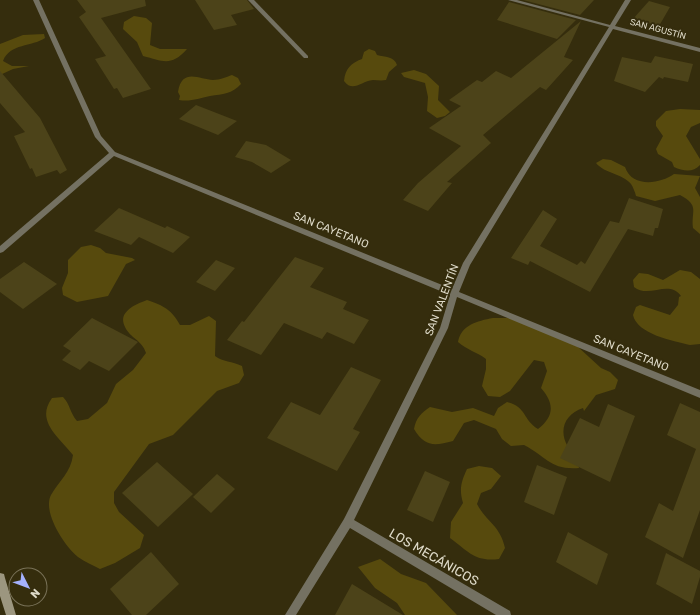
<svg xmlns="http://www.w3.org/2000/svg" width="700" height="615" font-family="Rubik,sans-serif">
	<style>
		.green { fill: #574a0d }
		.building { fill: #4c4319 }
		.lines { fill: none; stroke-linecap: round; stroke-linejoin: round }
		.street { fill: #747162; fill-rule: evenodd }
		.secondary { fill: #9c967f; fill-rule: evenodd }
		.labels { text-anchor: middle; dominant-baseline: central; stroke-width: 4; stroke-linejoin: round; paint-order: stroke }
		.far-street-label { font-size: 9px; fill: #dedac8; stroke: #352d0d }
		.street-label { font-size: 11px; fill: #dedac8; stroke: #352d0d }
		.near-street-label { font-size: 13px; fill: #dedac8; stroke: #352d0d }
	</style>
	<rect width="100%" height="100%" fill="#352d0d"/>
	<g class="green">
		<path d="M134 16 146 18 152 23 150 45 160 49H187C171 67 163 61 143 56L137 42 123 29 124 22Z"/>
		<path d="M44 34 45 38C32 47 10 43 3 61L12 66H29L13 69 0 75V44L23 35Z"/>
		<path d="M369 49 375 51 377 55C385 57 394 56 397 65L389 72 386 80C381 81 377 80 373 80 361 81 353 93 344 81 345 69 351 63 362 59L364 52Z"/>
		<polygon points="414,70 426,74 439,86 438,100 450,112 445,116 437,118 427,111 428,97 425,83 404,77 401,73"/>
		<path d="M232 75 238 78 241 84C232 94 223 94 210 96 199 98 191 102 179 100L180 96 178 92C182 67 200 80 213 80 220 80 226 77 232 75Z"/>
		<path d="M680 109 700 110V123L691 127 686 136 700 159V165C693 173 683 171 674 167L672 162 658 154 656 149 663 136 656 126V121L666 111Z"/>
		<path d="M603 159 611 160 625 167C632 188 660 184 674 174L700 176 695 188 700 197V234L693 228C691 210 700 206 680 195L655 201 636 196C635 192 633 187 631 184 622 173 605 174 596 163Z"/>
		<polygon points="91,245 100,248 106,253 132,258 135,260 126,264 108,296 77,302 63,295 62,288 68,273 68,260 81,247"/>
		<path d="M680 270 691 272 700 279V344L690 345C673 341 637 334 633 315L636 307 640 305 670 315 678 305 679 297 681 296C669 279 649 299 634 287L633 280 639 273 648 274 663 280Z"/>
		<path d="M147 300C163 305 172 310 180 325H190L209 316 216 321 215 356C223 362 232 361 242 366L244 375 239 383 217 391 173 435 149 444 114 492V503L119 512 144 535 140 548 115 563 100 569C93 565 85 562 78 557 65 547 42 512 51 495 59 481 71 472 73 455 59 437 35 421 52 398L63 397C70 404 70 413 77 421L88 419 107 403 116 384 133 370 146 353C142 340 130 338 125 327 117 312 136 304 147 300Z"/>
		<path d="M493 318H512L577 346 601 368 610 372 618 380 615 389 596 395 584 411 583 408C565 414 558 430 568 447 573 458 577 454 579 468 550 470 547 457 524 445L511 446 502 439 496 429 474 420 464 423 453 441C434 446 425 447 414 429 416 418 421 413 430 407L452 412 473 408 494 416 498 408 507 402C527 407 522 419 538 429 555 416 554 403 541 388L547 371 544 362 534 360 510 391 500 397 488 396 482 386 486 369V359C477 352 467 350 458 342 461 325 477 321 493 318Z"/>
		<path d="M479 466 492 468 501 476 491 489 481 493 477 504C487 523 500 525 505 548L499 559C475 562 469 552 450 538L451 522 463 503C459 489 461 482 467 469Z"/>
		<polygon points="380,559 401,574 426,583 457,615 405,615 397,603 375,588 358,567"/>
	</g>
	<g class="building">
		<polygon points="77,0 145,0 146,6 101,18 151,89 123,98 117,88 114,89 95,59 106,56 79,17 86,12"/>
		<polygon points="195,0 247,0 254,9 231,15 237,25 214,30"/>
		<polygon points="523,0 594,0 580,15"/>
		<polygon points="649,1 670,7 659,26 633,19"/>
		<polygon points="509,2 576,20 557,39 497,20"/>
		<polygon points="581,21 564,57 573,60 546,90 540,87 483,135 491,143 447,182 452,183 428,211 403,200 418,183 461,146 429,128 461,106 449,100 477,80 482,82 496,71 511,78"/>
		<polygon points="655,56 693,64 688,82 664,77 663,79 659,77 645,92 614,81 622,57 651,63"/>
		<polygon points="0,71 40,118 67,170 60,174 57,170 36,177 32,168 30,169 14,136 25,132 0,103"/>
		<polygon points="196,105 237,121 218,135 179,119"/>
		<polygon points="246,141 266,145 291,160 271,173 252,162 235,157"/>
		<polygon points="629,198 663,209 658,228 655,228 653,236 628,229 590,292 530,261 528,265 511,258 543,210 557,219 540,246 577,265 581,261 585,264 610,221 619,223"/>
		<polygon points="119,208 165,228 167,226 190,237 173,253 139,237 131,245 94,231"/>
		<polygon points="295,257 324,268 310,287 347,302 343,309 369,320 354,344 327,332 322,339 284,323 261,355 227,340 242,321 244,322"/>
		<polygon points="216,260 235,268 215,291 196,282"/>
		<polygon points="24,262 57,284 23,309 0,292 0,279"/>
		<polygon points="92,318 138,342 109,371 89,361 80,370 62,360 71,351 63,346"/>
		<polygon points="351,367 381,380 353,429 360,432 337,471 267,438 291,402 320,415"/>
		<polygon points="680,403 700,412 700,510 683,558 645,537 659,503 673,511 696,449 667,435"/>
		<polygon points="608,404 635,416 610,482 560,458 580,418 599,427"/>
		<polygon points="157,462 193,494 158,527 122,493"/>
		<polygon points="537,465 567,477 554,515 524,502"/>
		<polygon points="425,471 450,482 433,522 407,510"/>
		<polygon points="217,474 235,489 211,513 193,497"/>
		<polygon points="568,532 608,554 597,585 556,562"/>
		<polygon points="151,552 179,584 146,615 132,615 110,589"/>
		<polygon points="666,553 700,571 700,577 692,604 656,584"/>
		<polygon points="352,584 403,615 335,615"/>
	</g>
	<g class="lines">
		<g class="street">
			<polygon points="33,0 39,0 101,136 115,152 452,289 463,263 609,27 508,0 517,0 610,25 625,0 631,0 615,26 700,48 700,52 613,29 470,265 459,292 700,390 700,398 457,297 448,328 354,520 510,611 511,615 496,615 350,528 296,615 285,615 344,519 440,328 450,295 114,156 3,252 0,253 0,246 109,153 95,137"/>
			<polygon points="248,0 254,0 308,56 308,58 304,58"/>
		</g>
		<polygon class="secondary" points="0,573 4,574 5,578 16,615 6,615 0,596"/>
	</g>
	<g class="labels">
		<g class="far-street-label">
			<text transform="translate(658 29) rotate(15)">SAN AGUSTÍN</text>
		</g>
		<g class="street-label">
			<text transform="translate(331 230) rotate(22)">SAN CAYETANO</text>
			<text transform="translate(442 300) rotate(-69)">SAN VALENTÍN</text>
			<text transform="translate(631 353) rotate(22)">SAN CAYETANO</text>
		</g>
		<g class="near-street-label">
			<text transform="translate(434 557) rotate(30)">LOS MECÁNICOS</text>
		</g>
	</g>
	<g transform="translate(28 587) rotate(132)"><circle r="19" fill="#352d0d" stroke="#797258"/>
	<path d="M0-3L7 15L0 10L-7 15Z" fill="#a5b1fc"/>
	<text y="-6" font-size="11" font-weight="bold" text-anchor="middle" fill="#dedac8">N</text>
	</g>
</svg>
